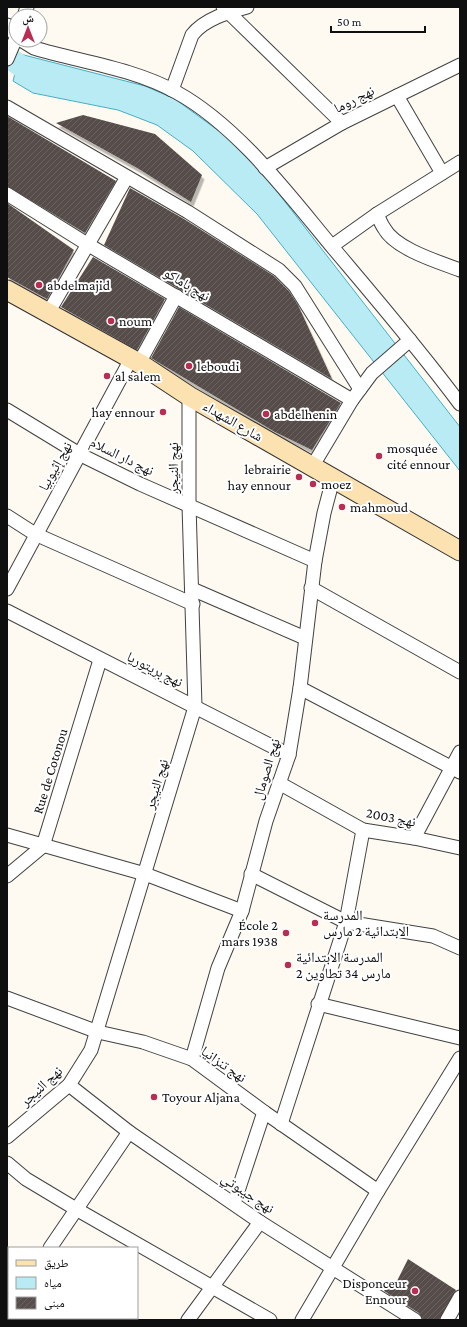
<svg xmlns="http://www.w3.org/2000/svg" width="467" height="1327" font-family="'Crimson Pro','Noto Naskh Arabic',serif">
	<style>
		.water { fill: #b8ebf3; stroke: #43b0c7 }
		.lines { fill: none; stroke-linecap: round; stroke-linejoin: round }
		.river { stroke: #b8ebf3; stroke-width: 22 }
		.building { fill: url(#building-hatch); filter: url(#shadow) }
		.street-casing { stroke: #424242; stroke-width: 15 }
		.secondary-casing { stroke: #313131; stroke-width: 21 }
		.street { stroke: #fff; stroke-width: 13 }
		.secondary { stroke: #fbe2b0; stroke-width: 19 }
		.poi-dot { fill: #b92d53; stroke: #fff; stroke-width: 1.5 }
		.labels { text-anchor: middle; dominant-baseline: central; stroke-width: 4; stroke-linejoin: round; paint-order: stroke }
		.street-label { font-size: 14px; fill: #0f0f0f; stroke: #fff }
		.poi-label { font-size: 14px; fill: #0f0f0f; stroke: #fff; text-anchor: start }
	</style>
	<defs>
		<pattern id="building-hatch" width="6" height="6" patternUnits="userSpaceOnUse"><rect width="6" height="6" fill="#574d4c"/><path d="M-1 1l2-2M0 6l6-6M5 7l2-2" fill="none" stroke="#6a6261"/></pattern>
		<filter id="shadow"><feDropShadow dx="2.5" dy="4.5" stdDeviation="0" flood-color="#0004"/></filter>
	</defs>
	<rect width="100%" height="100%" fill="#fef9f1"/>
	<polygon class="water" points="20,54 145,86 175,99 223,134 265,176 460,427 460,471 257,214 193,151 157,125 118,110 33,93 13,81"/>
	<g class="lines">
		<polyline class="river" points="7,56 34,76 43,78"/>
	</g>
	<g class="building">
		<polygon points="83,115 155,134 202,175 191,202 139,169 56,123"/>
		<polygon points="7,116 116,181 85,233 7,186"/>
		<polygon points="130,188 184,219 274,276 289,291 298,305 332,379 104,245"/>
		<polygon points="7,203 74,250 47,299 7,277"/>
		<polygon points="93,257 165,299 137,350 61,307"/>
		<polygon points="179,307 341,403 312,450 275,432 151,358"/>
		<polygon points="408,1259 456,1290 439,1320 423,1320 419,1313 384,1291 387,1286 394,1287"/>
	</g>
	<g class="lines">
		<g class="street-casing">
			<g id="street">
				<polyline points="223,7 342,123"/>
				<polyline points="24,16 27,7"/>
				<polyline points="7,25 16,36"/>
				<path d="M21 40 34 48C81 62 132 68 176 92 238 126 289 195 334 249 377 300 420 350 460 404"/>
				<polyline points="7,59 16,38"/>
				<path d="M172 90 192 35C204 19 229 12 247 7"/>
				<polyline points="397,96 442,173"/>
				<polyline points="7,107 188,212 279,270 295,286 360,389"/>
				<polyline points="265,168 342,123 460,65"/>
				<polyline points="7,194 87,244 352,400"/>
				<path d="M377 214C379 218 381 224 384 228 395 249 439 262 460 270"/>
				<polyline points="332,246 377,214 460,162"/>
				<polyline points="48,313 127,177"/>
				<polyline points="139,363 176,296"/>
				<polyline points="7,410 81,455 140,484 315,561"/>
				<polyline points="312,467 352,400 372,373 410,340"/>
				<polyline points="7,516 35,534 193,604"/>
				<polyline points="311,588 460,672"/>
				<polyline points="7,589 131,359"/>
				<polyline points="192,589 305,638"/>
				<polyline points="7,611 289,755"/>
				<polyline points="300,688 460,772"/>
				<polyline points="279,783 363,830 414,838 460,848"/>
				<polyline points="7,835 145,874 242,911"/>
				<polyline points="414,838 460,752"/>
				<polyline points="251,874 346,922 433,936 460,948"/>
				<polyline points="7,876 43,846 100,660"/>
				<polyline points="7,998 98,1032 143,1042 192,1059 264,1112 378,1191"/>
				<polyline points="318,1004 460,1038"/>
				<polyline points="192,1059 218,968 242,911 266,821 289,755 300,688 315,561 324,513 333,479"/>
				<polyline points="69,1085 129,1132 260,1222 415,1320"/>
				<polyline points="281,1124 346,922 363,830"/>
				<polyline points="7,1137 69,1085 91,1050 195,707 189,505 189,396"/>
				<polyline points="7,1163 26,1179 76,1209 270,1320"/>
				<polyline points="234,1203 264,1112"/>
				<polyline points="50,1248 129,1132"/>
				<polyline points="7,1273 9,1275"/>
				<polyline points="7,1311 9,1308"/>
				<polyline points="82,1318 85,1320"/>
				<polyline points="188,1320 260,1222"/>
				<polyline points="302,1320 378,1191 460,1058"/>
				<polyline points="447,1320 460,1297"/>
			</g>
		</g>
		<g class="secondary-casing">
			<polyline id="secondary" points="7,290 139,363 189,396 460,551"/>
		</g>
		<use href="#street" class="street"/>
		<use href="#secondary" class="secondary"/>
	</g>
	<g class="poi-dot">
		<circle cx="39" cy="285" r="4"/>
		<circle cx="111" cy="321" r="4"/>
		<circle cx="189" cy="366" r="4"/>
		<circle cx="107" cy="376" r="4"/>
		<circle cx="163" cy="412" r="4"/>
		<circle cx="266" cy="414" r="4"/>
		<circle cx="379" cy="456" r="4"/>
		<circle cx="299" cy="477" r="4"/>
		<circle cx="313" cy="484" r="4"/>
		<circle cx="342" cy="507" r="4"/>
		<circle cx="315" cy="923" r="4"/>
		<circle cx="286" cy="933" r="4"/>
		<circle cx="288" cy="965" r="4"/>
		<circle cx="154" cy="1097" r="4"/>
		<circle cx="415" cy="1291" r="4"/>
	</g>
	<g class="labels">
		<g class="street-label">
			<text transform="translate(354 99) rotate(-27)">نهج روما</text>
			<text transform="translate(187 284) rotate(31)">نهج باماكو</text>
			<text transform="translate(233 421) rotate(30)">شارع الشهداء</text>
			<text transform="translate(122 456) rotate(26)">نهج دار السلام</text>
			<text transform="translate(55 466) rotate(-61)">نهج إثيوبيا</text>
			<text transform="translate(173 468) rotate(-90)">نهج النيجر</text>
			<text transform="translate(155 669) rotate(27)">نهج بريتوريا</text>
			<text transform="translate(266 769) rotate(-73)">نهج الصومال</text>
			<text transform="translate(50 771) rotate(-73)">Rue de Cotonou</text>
			<text transform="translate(156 784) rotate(-73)">نهج النيجر</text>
			<text transform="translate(391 817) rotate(11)">نهج 2003</text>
			<text transform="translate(224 1064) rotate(35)">نهج تنزانيا</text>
			<text transform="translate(41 1086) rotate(-43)">نهج النيجر</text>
			<text transform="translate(248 1193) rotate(34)">نهج جيبوتي</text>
		</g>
		<g class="poi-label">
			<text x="47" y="285">abdelmajid</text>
			<text x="119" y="321">noum</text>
			<text x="197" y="366">leboudi</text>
			<text x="115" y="376">al salem</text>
			<text x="155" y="412" text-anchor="end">hay ennour</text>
			<text x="274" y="414">abdelhenin</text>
			<text x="387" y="448">mosquée<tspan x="387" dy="16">cité ennour</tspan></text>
			<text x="291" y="469" text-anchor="end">lebrairie<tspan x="291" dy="16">hay ennour</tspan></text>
			<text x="321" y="484">moez</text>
			<text x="350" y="507">mahmoud</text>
			<text x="323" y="915">المدرسة<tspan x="323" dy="16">الابتدائية 2 مارس</tspan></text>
			<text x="278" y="925" text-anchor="end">École 2<tspan x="278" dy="16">mars 1938</tspan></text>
			<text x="296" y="957">المدرسة الابتدائية<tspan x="296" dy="16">2 مارس 34 تطاوين</tspan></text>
			<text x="162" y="1097">Toyour Aljana</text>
			<text x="407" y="1283" text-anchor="end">Disponceur<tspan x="407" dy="16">Ennour</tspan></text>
		</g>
	</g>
	<rect width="467" height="1327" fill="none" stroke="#0f0f0f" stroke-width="16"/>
	<rect x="8" y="1247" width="130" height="72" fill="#ffffff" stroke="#9f9f9f"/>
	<rect x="16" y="1260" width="20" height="6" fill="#fbe2b0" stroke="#9f9f9f"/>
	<text x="44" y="1267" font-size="12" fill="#0f0f0f">طريق</text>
	<rect x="16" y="1277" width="20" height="12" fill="#b8ebf3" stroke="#9f9f9f"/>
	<text x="44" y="1287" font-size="12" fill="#0f0f0f">مياه</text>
	<rect x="16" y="1297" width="20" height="12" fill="url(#building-hatch)" stroke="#9f9f9f"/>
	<text x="44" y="1307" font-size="12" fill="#0f0f0f">مبنى</text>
	<g transform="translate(28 28)"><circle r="19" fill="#ffffff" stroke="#9f9f9f"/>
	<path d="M0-3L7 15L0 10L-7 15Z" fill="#b92d53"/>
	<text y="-6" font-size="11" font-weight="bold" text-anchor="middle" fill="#0f0f0f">ش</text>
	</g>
	<path d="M331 26v6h94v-6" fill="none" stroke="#0f0f0f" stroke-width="2"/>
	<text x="337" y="26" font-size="12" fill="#0f0f0f" stroke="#ffffff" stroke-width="3" paint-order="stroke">50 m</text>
</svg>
